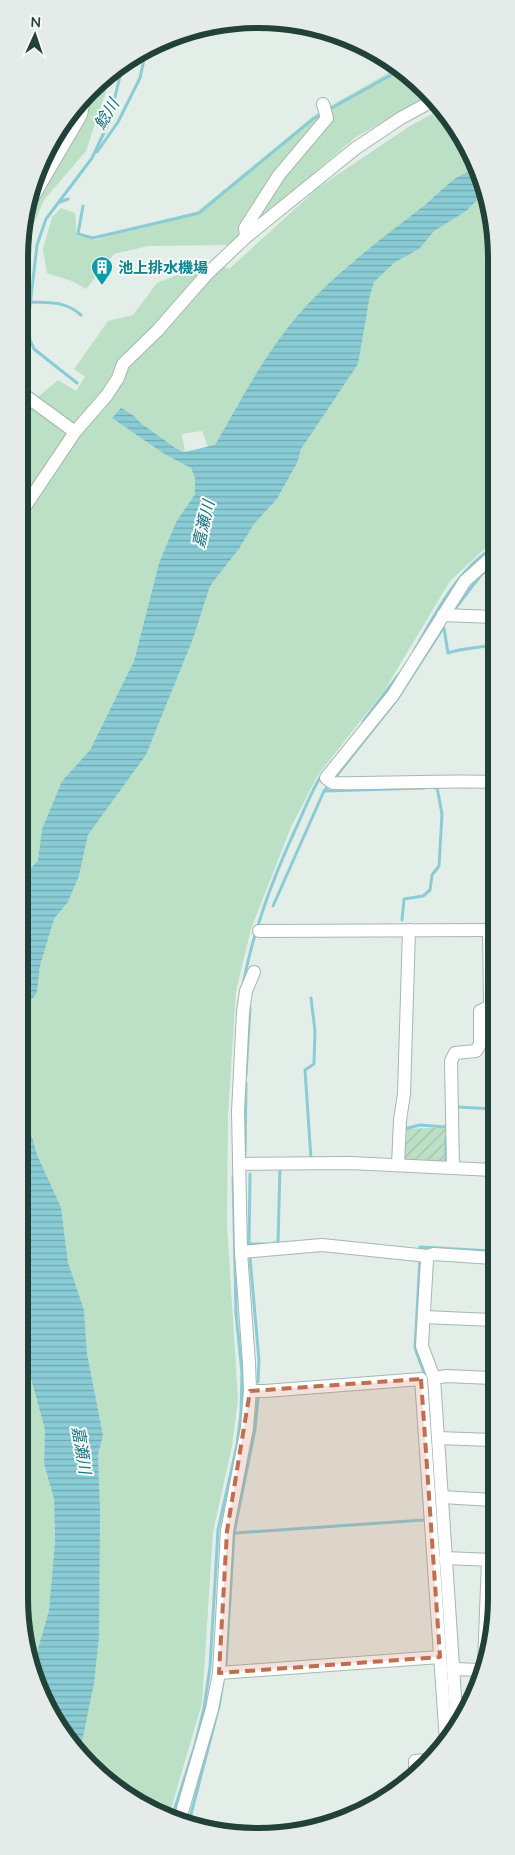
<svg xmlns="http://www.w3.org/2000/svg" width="515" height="1855" font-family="Mulish,'Noto Sans JP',sans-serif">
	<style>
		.grass { fill: #bce0c5 }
		.garden { fill: url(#garden-furrows) }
		.water { fill: url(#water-rules) }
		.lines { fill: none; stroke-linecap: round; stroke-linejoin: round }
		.stream { stroke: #8accd5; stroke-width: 3 }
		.street-casing { stroke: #a6b7b0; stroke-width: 14 }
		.street { stroke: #fff; stroke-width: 12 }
		.marked { fill: #c26c50; fill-opacity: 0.2; stroke: #c26c50; stroke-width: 4; stroke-dasharray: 10 6; stroke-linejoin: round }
		.labels { text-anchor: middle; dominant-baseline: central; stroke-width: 4; stroke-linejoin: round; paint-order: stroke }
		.culture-label { font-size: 15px; font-weight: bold; fill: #0d838f; stroke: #f5faf7; text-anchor: start }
		.water-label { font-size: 16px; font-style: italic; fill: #197280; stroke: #f5faf7 }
		.rim { fill: none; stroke: #224138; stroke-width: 6 }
	</style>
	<defs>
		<pattern id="garden-furrows" width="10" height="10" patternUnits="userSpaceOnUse" patternTransform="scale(1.25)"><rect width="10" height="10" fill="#bce0c5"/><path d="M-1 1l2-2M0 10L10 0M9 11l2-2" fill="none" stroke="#a1c1aa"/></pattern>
		<pattern id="water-rules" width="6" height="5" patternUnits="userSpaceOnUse" patternTransform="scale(1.25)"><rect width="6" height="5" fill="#8accd5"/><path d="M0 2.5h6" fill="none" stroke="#70a7ae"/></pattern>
	</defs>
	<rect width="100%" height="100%" fill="#e4eee9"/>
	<g class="grass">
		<polygon points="397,68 427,89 431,95 356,137 230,245 148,246 114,254 86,289 72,281 47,273 43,249 52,217 61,208 75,213 77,236 95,240 198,211 316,114"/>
		<polygon points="110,74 109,82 86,151 44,200 31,230 23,269 23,211 59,125"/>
		<path d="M441 109 472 152 494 227V540L450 581 384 691 318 775 291 827 251 929 236 991 228 1114 227 1225 238 1400 232 1446 213 1532 202 1703 169 1816 152 1811 79 1756 82 1747 99 1545 98 1455 103 1435 87 1353 84 1310 68 1262 61 1207 38 1157 28 1124V1098L22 1053 27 1005 37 993 40 966 54 919 68 902 79 876 88 835 146 755 193 639 210 586 239 549 254 524 277 499 298 461 301 449 287 329 250 385 215 445 208 447 202 431 182 434 185 452C166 444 148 430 134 416L166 455 191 468 195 478V494L176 522 159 563 134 661 90 750 62 781 42 829 38 860 21 880 23 407 25 408 58 380 76 391 85 377 74 369 108 321 133 315 157 283 215 260 229 269 319 187 410 126Z"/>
		<polygon points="20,1351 20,1359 30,1375 45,1430 44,1464 54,1499 55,1540 49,1610 36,1656 33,1672 19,1597"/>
	</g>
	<polygon class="garden" points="449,1127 449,1164 403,1162 407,1129"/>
	<path class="water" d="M476 168 484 193 466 211 434 231 419 249 395 262 374 282 370 295 358 364 301 449 298 461 277 499 254 524 239 549 210 586 193 639 146 755 88 835 79 876 68 902 54 919 40 966 37 993 27 1005 22 1053 28 1098V1124L38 1157 61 1207 68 1262 84 1310 87 1353 103 1435 98 1455 100 1509 99 1637 94 1683 79 1756 37 1689 33 1672 36 1656 49 1610 55 1540 54 1499 44 1464 45 1430 30 1375 20 1359V1351L21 880 38 860 42 829 62 781 90 750 134 661 159 563 176 522 195 494V478L191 468 166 455 112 418 121 408 134 416 142 424 174 447 184 452 215 445C236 409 255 372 280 338 312 292 371 246 416 212 430 202 442 188 456 178 462 174 470 171 476 168Z"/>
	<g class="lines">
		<g class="stream">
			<polyline points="328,110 400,70"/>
			<polyline points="97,152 118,122 140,78 146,50"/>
			<polyline points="60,202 68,199"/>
			<polyline points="83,206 78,234 93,238 199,213 313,119 323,113"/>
			<path d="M31 302C51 303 65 301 81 315"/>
			<polyline points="77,383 34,349 30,340 28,323 37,245 46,219 92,158 109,122 120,76 121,63"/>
			<polyline points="454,610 481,575 494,565"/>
			<path d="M444 628 448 653C462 648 478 648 493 645"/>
			<path d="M414 651C436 613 456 571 494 547"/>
			<polyline points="363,722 400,673"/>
			<polyline points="334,779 398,698 443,628"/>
			<polyline points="325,791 424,788"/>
			<polyline points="273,906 324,791 330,784"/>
			<polyline points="402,920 404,899 423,896 430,890 432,875 439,866 442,814 437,787 435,788"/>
			<path d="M243 985C253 930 273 878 296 828 304 811 311 792 321 776"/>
			<polyline points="246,1075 250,1008"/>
			<polyline points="458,1107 493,1109"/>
			<polyline points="404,1129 420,1125 446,1127 446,1125"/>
			<polyline points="245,1155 246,1083"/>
			<polyline points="311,1159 305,1070 314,1064 315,1031 311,998"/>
			<polyline points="446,1160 446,1137"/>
			<polyline points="250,1174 249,1244 266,1244"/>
			<polyline points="274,1243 278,1243 280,1167"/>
			<polyline points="420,1252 420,1247 492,1251"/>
			<polyline points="250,1258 259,1360 258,1382"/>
			<polyline points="420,1258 415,1348 426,1378"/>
			<polyline points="235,1533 424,1520"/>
			<polyline points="226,1666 234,1533 255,1429 258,1398"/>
			<polyline points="172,1817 195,1745 204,1708 210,1667 218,1530 237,1445 241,1413 242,1373 236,1313 233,1176"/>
			<polyline points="189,1822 219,1706 223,1682"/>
		</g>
		<g class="street-casing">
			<g id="street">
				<polyline points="23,214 81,115 84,100"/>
				<polyline points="246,237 245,228 279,175 327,118 323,104"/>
				<polyline points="23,394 75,432"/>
				<polyline points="22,511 75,432 107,395 118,378 123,364 157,331 207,274 246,237 356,148 401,118 434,100"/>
				<polyline points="443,615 494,617"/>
				<path d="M493 782C440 780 387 784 333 783L326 778 393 695 465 581 494 555"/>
				<polyline points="259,931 493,930"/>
				<polyline points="239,1164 350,1163 493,1170"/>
				<polyline points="398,1165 400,1120 404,1094 409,930"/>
				<polyline points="453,1167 451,1061 455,1053 476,1051 480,1044 480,1011 490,1006 489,930"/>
				<polyline points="241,1252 322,1245 428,1256"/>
				<polyline points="424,1317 492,1320"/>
				<polyline points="434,1378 446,1376 492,1378"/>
				<polyline points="250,1391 265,1391 421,1379 446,1741"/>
				<polyline points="438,1438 492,1440"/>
				<polyline points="442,1497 492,1500"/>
				<polyline points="445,1558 492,1560"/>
				<polyline points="484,1664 488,1560"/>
				<polyline points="453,1669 481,1670"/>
				<polyline points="219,1673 440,1657"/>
				<polyline points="457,1727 434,1378 422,1346 427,1260 428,1256 434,1254 492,1258"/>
				<polyline points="415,1774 415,1761 428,1760"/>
				<polyline points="180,1819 212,1709 219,1673 227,1531 247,1428 250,1391 249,1363 241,1252 238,1112 243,1012 246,991 254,972"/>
			</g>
		</g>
		<use href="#street" class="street"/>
	</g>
	<path class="marked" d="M421 1379 440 1657 219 1673 227 1531 250 1391Z"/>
	<defs>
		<g id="building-pin" transform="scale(1.125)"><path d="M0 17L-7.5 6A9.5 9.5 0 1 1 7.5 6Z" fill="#0f9aa8" stroke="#f5faf7"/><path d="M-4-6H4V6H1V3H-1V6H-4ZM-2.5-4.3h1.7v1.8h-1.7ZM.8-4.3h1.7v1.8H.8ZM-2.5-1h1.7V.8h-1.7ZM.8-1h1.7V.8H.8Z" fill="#fff"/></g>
	</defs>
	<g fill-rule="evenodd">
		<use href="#building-pin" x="102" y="267"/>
	</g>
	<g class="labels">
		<g class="culture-label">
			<text x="118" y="267">池上排水機場</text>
		</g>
		<g class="water-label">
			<text transform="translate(106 114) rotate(-59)">鯰川</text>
			<text transform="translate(203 524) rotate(-77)">嘉瀬川</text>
			<text transform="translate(82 1450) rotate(81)">嘉瀬川</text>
		</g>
	</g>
	<path d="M0 0H515V1855H0ZM258 28H258A230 230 0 0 1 488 258V1598A230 230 0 0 1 258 1828H258A230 230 0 0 1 28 1598V258A230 230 0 0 1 258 28Z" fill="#e4ebe8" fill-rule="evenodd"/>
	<path class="rim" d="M258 28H258A230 230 0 0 1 488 258V1598A230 230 0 0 1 258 1828H258A230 230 0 0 1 28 1598V258A230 230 0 0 1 258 28Z"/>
	<g transform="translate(35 35) rotate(3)" stroke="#f5faf7" stroke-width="4" paint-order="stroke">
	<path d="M0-4L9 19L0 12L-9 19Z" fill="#224138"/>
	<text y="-8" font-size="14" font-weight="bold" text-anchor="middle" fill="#224138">N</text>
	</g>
</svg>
